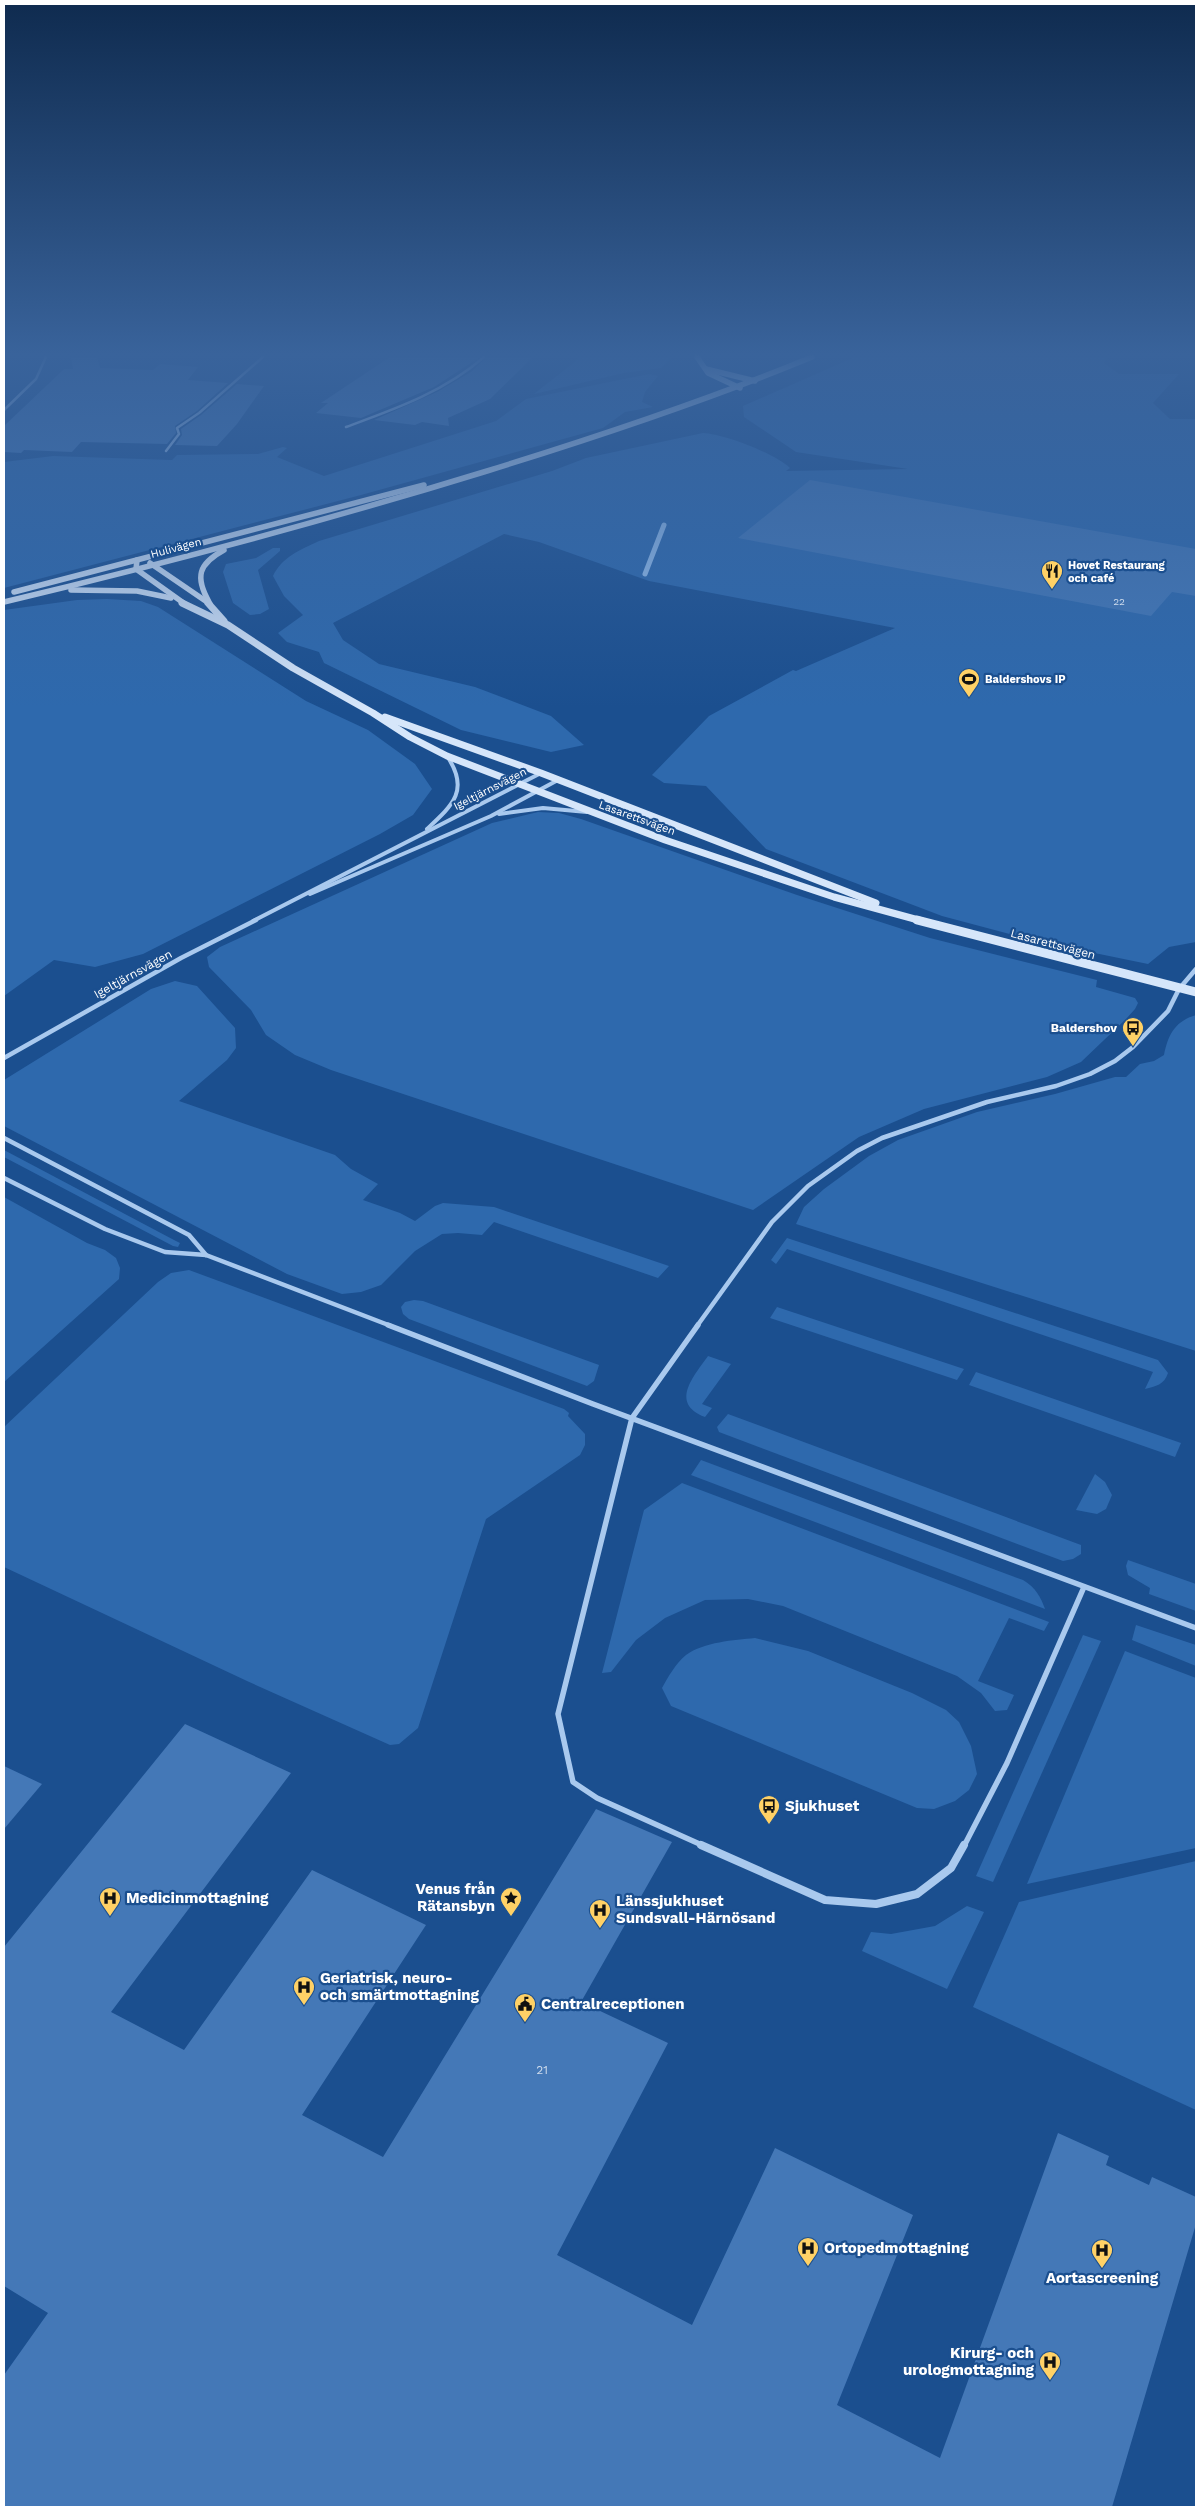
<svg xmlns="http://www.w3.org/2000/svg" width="1200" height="2511" font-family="'Work Sans',sans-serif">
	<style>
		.green { fill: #2e69ad }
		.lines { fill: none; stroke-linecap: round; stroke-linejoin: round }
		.stream { stroke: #9cc4f0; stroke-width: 5 }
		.building { fill: #4478b7 }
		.street-far4 { stroke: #a9c9ee; stroke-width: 2.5 }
		.street-far3 { stroke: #a9c9ee; stroke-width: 4 }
		.street-far2 { stroke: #a9c9ee; stroke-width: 4.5 }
		.street-far1 { stroke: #a9c9ee; stroke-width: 5.5 }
		.street { stroke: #a9c9ee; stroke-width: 8 }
		.secondary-far2 { stroke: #d6e6fa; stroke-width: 5.5 }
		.secondary-far1 { stroke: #d6e6fa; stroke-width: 7 }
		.secondary { stroke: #d6e6fa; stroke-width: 9 }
		.labels { text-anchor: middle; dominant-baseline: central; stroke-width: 4.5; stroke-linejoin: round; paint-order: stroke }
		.number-label { font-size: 10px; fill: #d0dded }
		.far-street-label { font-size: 11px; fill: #fff; stroke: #1b4f8f }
		.far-poi-label { font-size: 11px; font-weight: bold; fill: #fff; stroke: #1b4f8f; text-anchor: start }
		.street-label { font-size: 12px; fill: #fff; stroke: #1b4f8f }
		.poi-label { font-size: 12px; font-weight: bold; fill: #fff; stroke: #1b4f8f; text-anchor: end }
		.near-number-label { font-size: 12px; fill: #d0dded }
		.near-poi-label { font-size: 15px; font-weight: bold; fill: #fff; stroke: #1b4f8f; text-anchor: start }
	</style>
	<rect width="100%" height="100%" fill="#1b4f8f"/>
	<g class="green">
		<polygon points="581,357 672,357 661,368 624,373 534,394"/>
		<path d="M855 357H1107L1104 363 1119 374H1179L1153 403 1170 419H1196V942L1169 947 1148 964 1036 941 942 916 766 849 706 786 664 783 652 775 709 716 793 670 796 671 895 628 649 581 539 542 504 534 333 623 343 640 379 664 475 687 551 716 584 745 551 752 461 730 324 663 319 652 287 642 278 633 303 615 284 596 273 576C282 557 300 550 319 541L552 471 586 458 703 433C724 434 774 453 790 468L786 471 908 469 796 452 744 417 743 406Z"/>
		<polygon points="649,374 658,376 645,392 642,402 653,407 625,412 603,428 361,495 4,588 4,462 53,456 172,460 177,455 258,454 283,447 287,448 277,457 324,476 496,421 526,399"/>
		<polygon points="273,548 280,548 280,551 258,570 269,609 260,614 250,615 233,603 223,572 226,564 256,558"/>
		<polygon points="107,599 141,601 158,607 306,701 368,730 415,764 432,789 413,815 380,834 143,954 95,967 54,960 4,996 4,610 77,600"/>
		<polygon points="538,812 559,813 581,819 797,895 930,938 1097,980 1096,987 1135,998 1138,1003 1135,1009 1126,1019 1081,1062 1047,1077 924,1109 859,1137 753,1210 331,1070 295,1055 266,1035 251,1010 209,967 207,957 220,947 492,823"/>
		<polygon points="175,981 197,986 235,1028 236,1048 227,1060 179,1101 335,1155 351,1169 378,1184 363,1200 400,1213 415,1221 435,1206 443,1203 494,1207 669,1266 658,1278 494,1222 482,1235 458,1233 442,1234 415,1251 381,1285 361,1292 342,1294 287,1274 4,1126 4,1080 151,989"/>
		<path d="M1196 1015V1351L796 1224 804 1207 824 1189 869 1156 898 1140 977 1112 1055 1094 1115 1077H1126L1140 1064 1154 1061 1164 1055C1168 1035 1175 1021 1196 1015Z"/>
		<polygon points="4,1150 174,1240 180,1243 178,1247 173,1246 4,1157"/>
		<polygon points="4,1197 87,1243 105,1250 116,1258 120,1268 119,1279 4,1382"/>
		<path d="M787 1238 1158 1360 1168 1373C1164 1385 1156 1386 1145 1389L1153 1372 787 1249 776 1264 771 1260Z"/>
		<polygon points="189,1270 564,1409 569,1413 568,1416 585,1434 585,1445 580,1455 486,1519 418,1728 399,1744 390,1745 247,1681 4,1567 4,1427 158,1282 171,1273"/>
		<polygon points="414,1300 423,1301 599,1365 594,1381 587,1386 409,1319 403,1314 401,1307 405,1302"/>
		<polygon points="777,1307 964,1369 957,1380 770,1318"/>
		<path d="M708 1356 731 1364 702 1404 712 1408 705 1417C669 1403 694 1376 708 1356Z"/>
		<polygon points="976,1372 1181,1443 1175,1457 969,1385"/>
		<polygon points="728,1414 1081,1545 1081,1554 1073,1559 1063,1561 719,1432 717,1427"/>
		<path d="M701 1460 1023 1580C1036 1588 1040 1596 1045 1609L691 1475Z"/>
		<polygon points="1095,1474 1105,1482 1112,1495 1106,1509 1097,1514 1076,1510"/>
		<polygon points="682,1483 1049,1622 1044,1631 1009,1618 978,1681 1014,1695 1007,1710 995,1711 981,1693 957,1676 783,1606 748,1599 705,1600 665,1618 636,1640 611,1672 602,1673 644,1510"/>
		<polygon points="1128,1560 1196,1584 1196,1611 1149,1594 1150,1588 1128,1575 1126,1566"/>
		<polygon points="1136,1625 1196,1645 1196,1666 1132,1640"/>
		<polygon points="1083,1635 1101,1641 993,1882 976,1876"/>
		<path d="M755 1638 808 1651 912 1693 946 1710 959 1722 971 1746 977 1774 969 1790 955 1801 934 1809 917 1808 671 1706 662 1688C668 1677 676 1663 686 1655 704 1642 734 1640 755 1638Z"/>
		<polygon points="1125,1651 1196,1678 1196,1848 1027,1884"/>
		<polygon points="1196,1861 1196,2110 973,2007 1019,1902"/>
		<polygon points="967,1906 984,1912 947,1989 862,1951 871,1932 891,1934 935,1926"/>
	</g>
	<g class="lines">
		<polyline class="stream" points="645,574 664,525"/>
	</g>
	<g class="building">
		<polygon points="71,357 97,357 100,368 153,370 160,364 198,367 188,380 228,383 197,411 175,426 176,433 167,444 81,442 72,452 24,450 21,453 4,452 4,426 64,369 73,369"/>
		<polygon points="390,357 480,357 434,387 361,418 316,413 328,403 321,403"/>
		<polygon points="487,357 533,357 490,399 448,418 449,426 422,422 415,425 374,420 437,392 471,372"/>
		<polygon points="237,384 264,386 237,424 217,446 175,445 182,435 181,429 201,415"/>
		<polygon points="810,480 1196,549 1196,596 1172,592 1151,616 738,538"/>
		<polygon points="185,1724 291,1773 111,2012 184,2050 312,1870 426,1925 302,2115 383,2157 596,1809 672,1842 581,2002 668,2043 557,2255 692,2325 775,2148 913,2215 837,2405 940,2458 1058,2133 1109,2156 1106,2165 1149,2185 1152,2177 1196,2197 1196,2224 1112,2507 4,2507 4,2375 48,2313 4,2286 4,1947"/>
		<polygon points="4,1766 42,1784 4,1829"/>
	</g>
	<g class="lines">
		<g class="street-far4">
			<polyline points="4,410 36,379 46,357"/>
			<path d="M346 427C395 409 444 392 484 357"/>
			<polyline points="166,451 179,434 177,428 199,413 263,357"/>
		</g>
		<g class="street-far3">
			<polyline points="499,814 543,808 587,812"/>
			<path d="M427 829C453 805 470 790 447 756"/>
			<polyline points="310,894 491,816 558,780"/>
			<polyline points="253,921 541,773"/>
		</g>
		<g class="street-far2">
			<polyline points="4,1058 181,958 256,920"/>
			<polyline points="4,1138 189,1235 206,1255"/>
			<polyline points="4,1178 105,1229 165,1252 206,1255 391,1326"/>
			<polyline points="697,1326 772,1222 808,1186 857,1151 882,1138 987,1102 1056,1086 1090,1074 1115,1061 1133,1047 1168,1011 1179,989 1196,969"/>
		</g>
		<g class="street-far1">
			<polyline points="388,1325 593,1404 1196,1628"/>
			<polyline points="698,1325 632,1418 558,1714 573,1782 597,1798 704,1846"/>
			<polyline points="964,1846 1007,1763 1084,1587"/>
		</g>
		<polyline class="street" points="701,1845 825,1900 876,1904 917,1894 951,1868 964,1845"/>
		<g class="secondary-far2">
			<polyline points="697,357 708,373 740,388"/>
			<polyline points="706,369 755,381"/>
			<polyline points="137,560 136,569 185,604"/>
			<polyline points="150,563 210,604"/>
			<polyline points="71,590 137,591 171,598"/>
			<polyline points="14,592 424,485"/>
			<path d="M4 602C167 563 328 520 487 471 597 437 706 401 812 357"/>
			<path d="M209 602C195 577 198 564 224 550"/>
		</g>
		<g class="secondary-far1">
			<polyline points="182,603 228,625 293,668 373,713 410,737 447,756 665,840 834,897 922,921"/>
			<polyline points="208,603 224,621"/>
			<polyline points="385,717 541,773 876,903"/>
		</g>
		<polyline class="secondary" points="917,920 1196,992"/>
	</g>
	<linearGradient id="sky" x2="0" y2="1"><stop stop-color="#0f2b4f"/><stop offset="0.5" stop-color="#39639b"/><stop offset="1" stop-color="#39639b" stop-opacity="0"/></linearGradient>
	<rect width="1200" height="708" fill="url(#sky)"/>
	<defs>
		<g id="restaurant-pin" transform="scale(1.125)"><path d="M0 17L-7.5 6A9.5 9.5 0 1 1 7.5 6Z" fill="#ffd166" stroke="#1b4f8f"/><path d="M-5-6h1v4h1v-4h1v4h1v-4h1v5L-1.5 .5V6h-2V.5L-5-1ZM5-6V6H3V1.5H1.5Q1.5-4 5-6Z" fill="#111"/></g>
		<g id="stadium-pin" transform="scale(1.125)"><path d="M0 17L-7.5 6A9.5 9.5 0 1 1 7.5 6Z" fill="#ffd166" stroke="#1b4f8f"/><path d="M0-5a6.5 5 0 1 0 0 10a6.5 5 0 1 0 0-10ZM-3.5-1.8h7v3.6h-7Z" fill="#111"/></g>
		<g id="bus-pin" transform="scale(1.125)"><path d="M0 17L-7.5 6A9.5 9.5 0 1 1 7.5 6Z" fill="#ffd166" stroke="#1b4f8f"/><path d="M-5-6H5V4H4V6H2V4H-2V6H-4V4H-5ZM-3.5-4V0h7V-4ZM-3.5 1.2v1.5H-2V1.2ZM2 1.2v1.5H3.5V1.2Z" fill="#111"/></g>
		<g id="hospital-pin" transform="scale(1.125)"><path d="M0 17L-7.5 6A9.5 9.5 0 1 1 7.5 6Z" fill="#ffd166" stroke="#1b4f8f"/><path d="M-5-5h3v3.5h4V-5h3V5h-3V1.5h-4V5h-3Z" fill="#111"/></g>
		<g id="sight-pin" transform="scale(1.125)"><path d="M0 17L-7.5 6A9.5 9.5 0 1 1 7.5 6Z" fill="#ffd166" stroke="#1b4f8f"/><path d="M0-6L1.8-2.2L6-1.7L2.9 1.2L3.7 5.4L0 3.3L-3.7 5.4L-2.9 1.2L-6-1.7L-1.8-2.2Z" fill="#111"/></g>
		<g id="civic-pin" transform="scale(1.125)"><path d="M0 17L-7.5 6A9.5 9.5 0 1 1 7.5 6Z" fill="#ffd166" stroke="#1b4f8f"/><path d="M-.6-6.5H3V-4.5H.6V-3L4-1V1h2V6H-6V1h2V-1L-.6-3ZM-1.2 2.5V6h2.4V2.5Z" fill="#111"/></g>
	</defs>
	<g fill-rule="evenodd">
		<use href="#restaurant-pin" x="1052" y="571"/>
		<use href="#stadium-pin" x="969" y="679"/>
		<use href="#bus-pin" x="1133" y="1028"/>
		<use href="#bus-pin" x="769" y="1806"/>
		<use href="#hospital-pin" x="110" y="1898"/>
		<use href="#sight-pin" x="511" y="1898"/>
		<use href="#hospital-pin" x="600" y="1910"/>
		<use href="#hospital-pin" x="304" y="1987"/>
		<use href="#civic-pin" x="525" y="2004"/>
		<use href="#hospital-pin" x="808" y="2248"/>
		<use href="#hospital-pin" x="1102" y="2250"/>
		<use href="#hospital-pin" x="1050" y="2362"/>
	</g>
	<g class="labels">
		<g class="number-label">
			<text x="1119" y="601">22</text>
		</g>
		<g class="far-street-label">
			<text transform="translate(176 548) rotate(-15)">Hulivägen</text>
			<text transform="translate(490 789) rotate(-27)">Igeltjärnsvägen</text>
			<text transform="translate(637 818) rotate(20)">Lasarettsvägen</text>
		</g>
		<g class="far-poi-label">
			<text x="1068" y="565">Hovet Restaurang<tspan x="1068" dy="13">och café</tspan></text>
			<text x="985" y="679">Baldershovs IP</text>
		</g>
		<g class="street-label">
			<text transform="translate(1053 944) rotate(15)">Lasarettsvägen</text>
			<text transform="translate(133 974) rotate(-29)">Igeltjärnsvägen</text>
		</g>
		<g class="poi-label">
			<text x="1117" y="1028">Baldershov</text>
		</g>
		<g class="near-number-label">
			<text x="542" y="2070">21</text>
		</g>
		<g class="near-poi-label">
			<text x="785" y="1806">Sjukhuset</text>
			<text x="495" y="1889" text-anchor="end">Venus från<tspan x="495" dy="17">Rätansbyn</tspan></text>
			<text x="126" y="1898">Medicinmottagning</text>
			<text x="616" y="1901">Länssjukhuset<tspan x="616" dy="17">Sundsvall-Härnösand</tspan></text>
			<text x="320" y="1978">Geriatrisk, neuro-<tspan x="320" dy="17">och smärtmottagning</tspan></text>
			<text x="541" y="2004">Centralreceptionen</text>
			<text x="824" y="2248">Ortopedmottagning</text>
			<text x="1102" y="2278" text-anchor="middle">Aortascreening</text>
			<text x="1034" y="2353" text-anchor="end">Kirurg- och<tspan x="1034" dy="17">urologmottagning</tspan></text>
		</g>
	</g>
	<rect width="1200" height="2511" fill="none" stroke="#ffffff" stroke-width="10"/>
</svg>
